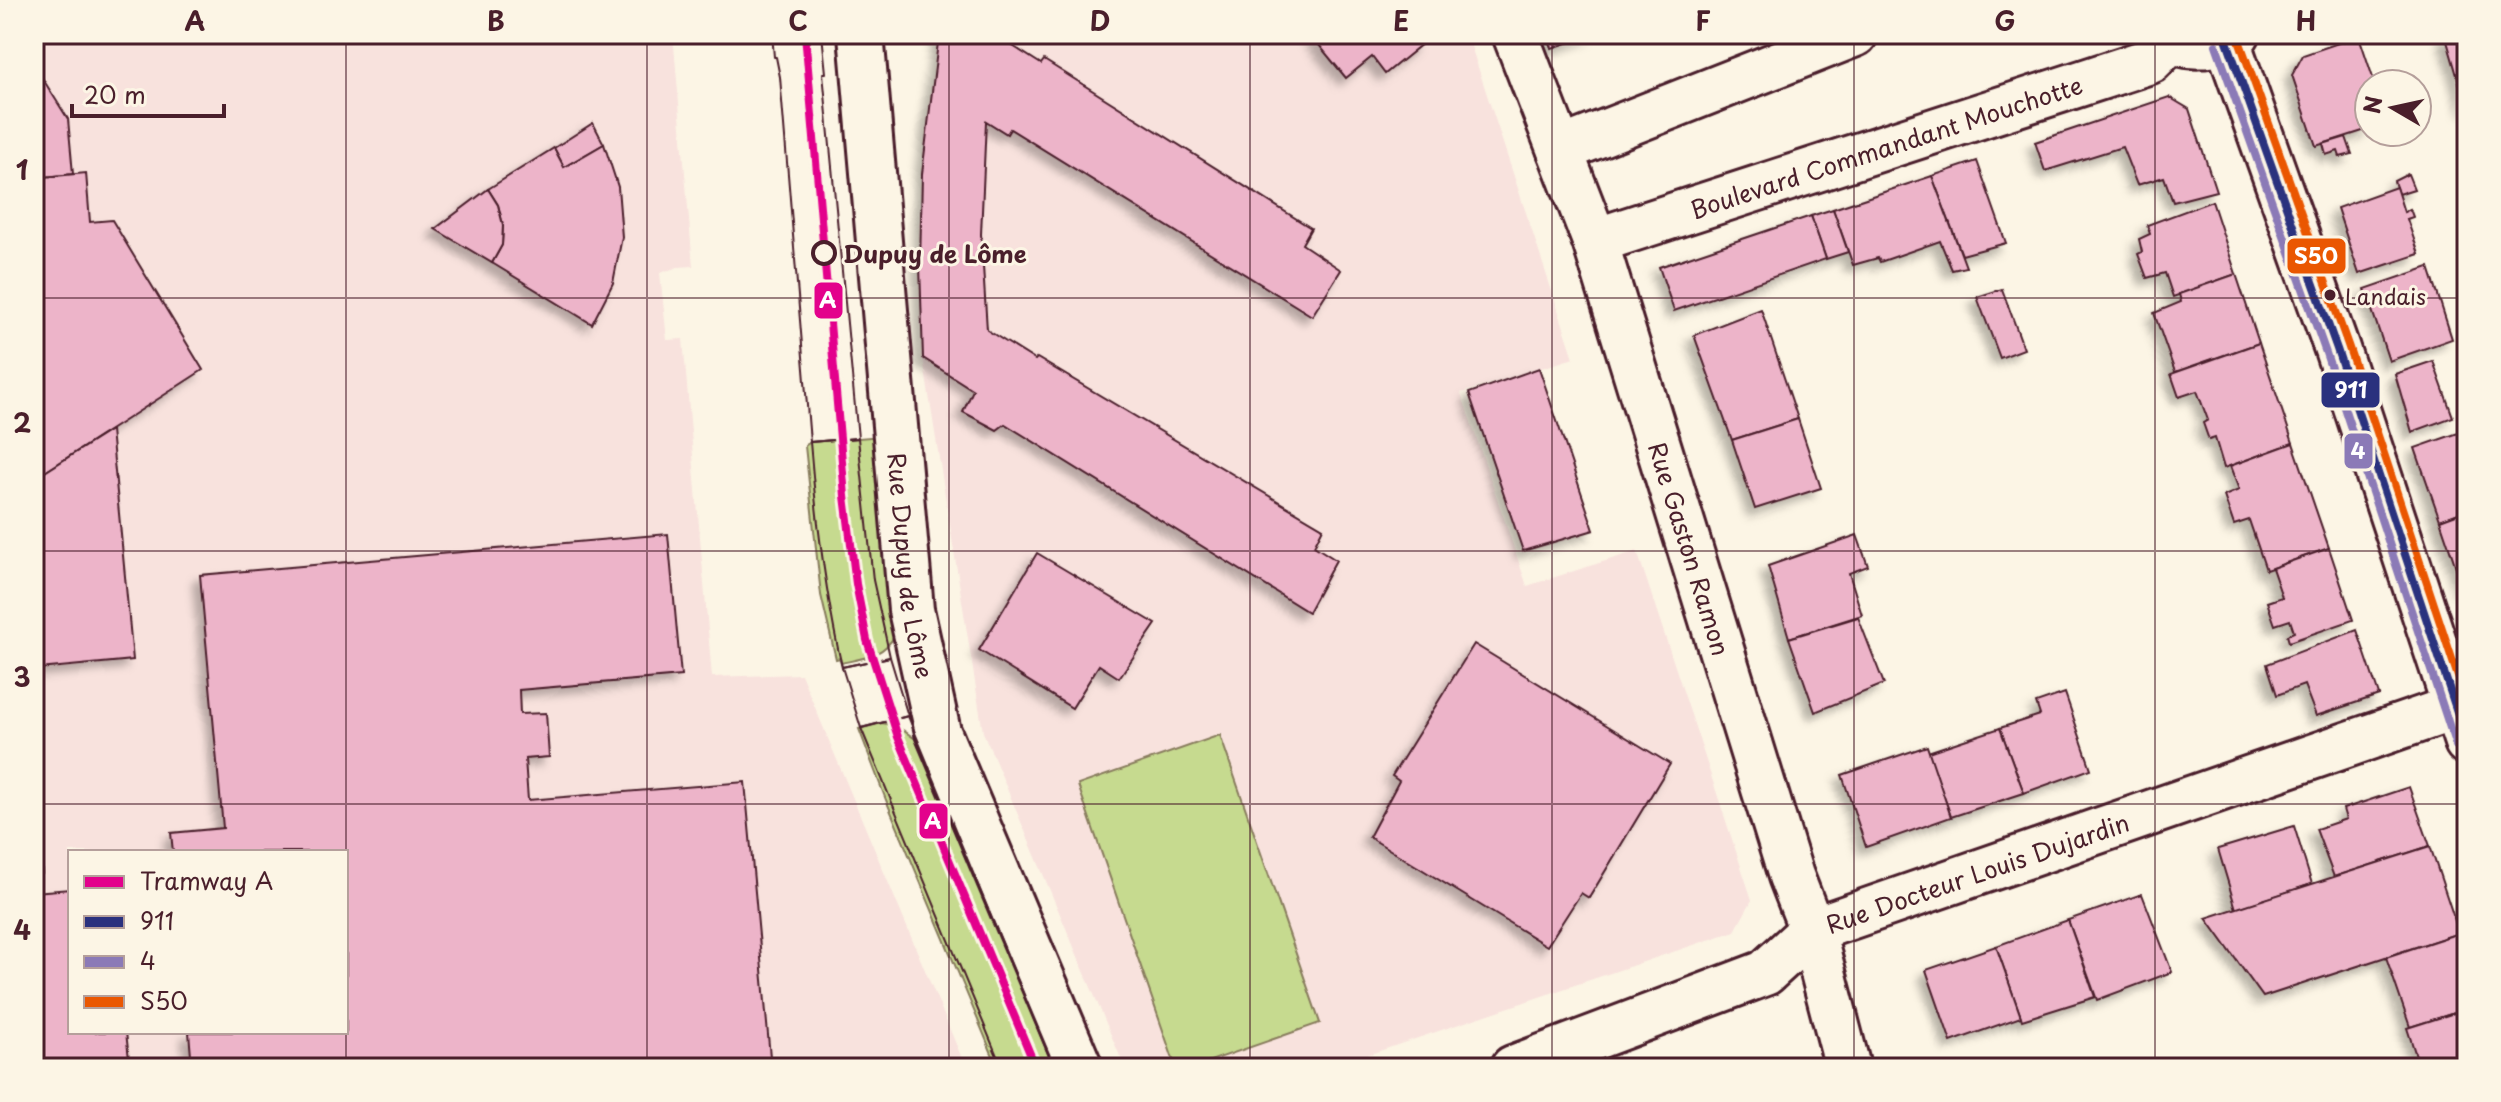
<svg xmlns="http://www.w3.org/2000/svg" width="2501" height="1102" font-family="'Playpen Sans',sans-serif">
	<style>
		.built { fill: #f8e2dd; fill-rule: evenodd }
		.green { fill: #c6da8f; stroke: #887c5d; stroke-width: 2 }
		.building { fill: #edb4c9; stroke: #4a1f2b; stroke-width: 2; filter: url(#shadow) }
		.lines { fill: none; stroke-linecap: round; stroke-linejoin: round }
		.minor-casing { stroke: #4a1f2b; stroke-width: 50 }
		.secondary-casing { stroke: #4a1f2b; stroke-width: 50 }
		.minor { stroke: #fcf5e5; stroke-width: 44 }
		.secondary { stroke: #fcf5e5; stroke-width: 44 }
		.tram { stroke: #4a1f2b; stroke-width: 2 }
		.bus-1-casing { stroke: #fcf5e5; stroke-width: 14 }
		.bus-2-casing { stroke: #fcf5e5; stroke-width: 14 }
		.bus-3-casing { stroke: #fcf5e5; stroke-width: 14 }
		.bus-1 { stroke: #2a317e; stroke-width: 8 }
		.bus-2 { stroke: #8b7ab7; stroke-width: 8 }
		.bus-3 { stroke: #ea5701; stroke-width: 8 }
		.tram-1-casing { stroke: #fcf5e5; stroke-width: 14 }
		.tram-1 { stroke: #e3028c; stroke-width: 8 }
		.grid { fill: none; stroke: #4a1f2b; stroke-width: 2; stroke-opacity: 0.55 }
		.stop-dot { fill: #fcf5e5; stroke: #4a1f2b; stroke-width: 4 }
		.bus-dot { fill: #4a1f2b; stroke: #fcf5e5; stroke-width: 3 }
		.labels { text-anchor: middle; dominant-baseline: central; stroke-width: 6; stroke-linejoin: round; paint-order: stroke }
		.bus-label { font-size: 22px; fill: #4a1f2b; stroke: #fcf5e5; text-anchor: start }
		.street-label { font-size: 24px; fill: #4a1f2b; stroke: #fcf5e5 }
		.stop-label { font-size: 24px; font-weight: bold; fill: #4a1f2b; stroke: #fcf5e5; text-anchor: start }
		.line-badge { stroke: #fcf5e5; stroke-width: 3 }
		.badge-label { font-size: 22px; text-anchor: middle; font-weight: bold; fill: #fff }
		.neatline { fill: none; stroke: #4a1f2b; stroke-width: 3 }
		.grid-label { font-size: 26px; text-anchor: middle; font-weight: bold; fill: #4a1f2b }
	</style>
	<defs>
		<filter id="shadow"><feDropShadow dx="-7" dy="7" stdDeviation="4" flood-color="#0004"/></filter>
	</defs>
	<rect width="100%" height="100%" fill="#fcf5e5"/>
	<filter id="ink" filterUnits="userSpaceOnUse"><feTurbulence type="fractalNoise" baseFrequency=".0125" numOctaves="2"/><feDisplacementMap in="SourceGraphic" scale="16" xChannelSelector="R" yChannelSelector="G"/><feConvolveMatrix kernelMatrix="1 2 1 2 8 2 1 2 1" color-interpolation-filters="sRGB"/></filter>
	<g filter="url(#ink)">
		<g class="built">
			<path d="M34 34H673L693 266 678 267 660 273 667 340 683 339 712 677 801 674 966 1068H34ZM70 852H346V1032H70Z"/>
			<polygon points="939,34 1467,34 1574,358 1461,393 1527,586 1637,551 1752,900 1735,931 1329,1068 1125,1068 983,732 923,358 920,266 922,174"/>
		</g>
		<g class="green">
			<path d="M882 436 895 635C883 657 863 658 841 663L840 658 836 659 821 595 805 446 810 442Z"/>
			<polygon points="882,723 897,726 921,743 1060,1068 998,1068 886,800 859,729"/>
			<polygon points="1220,735 1320,1023 1190,1068 1176,1068 1078,785"/>
		</g>
		<g class="building">
			<polygon points="939,34 998,34 997,36 1041,64 1044,60 1311,228 1302,244 1341,270 1312,316 1010,129 1007,134 986,121 981,234 987,330 1035,360 1037,358 1323,528 1314,546 1336,560 1308,612 1005,424 997,430 963,412 973,390 923,358 920,266 922,174"/>
			<polygon points="1310,34 1416,34 1423,43 1385,74 1372,57 1346,78"/>
			<polygon points="1547,34 1595,34 1552,48"/>
			<polygon points="2445,34 2467,34 2467,110"/>
			<polygon points="2359,36 2375,84 2369,84 2369,129 2316,146 2292,75 2303,55"/>
			<polygon points="34,65 68,119 73,174 34,178"/>
			<polygon points="2169,97 2189,109 2216,191 2173,202 2164,177 2137,185 2122,147 2045,171 2035,142"/>
			<polygon points="593,123 604,144 564,167 554,148"/>
			<polygon points="2346,137 2352,154 2340,157 2338,151 2326,155 2323,144"/>
			<polygon points="604,144 618,187 622,237 613,283 592,324 492,263 502,245 503,225 498,205 488,189 554,148 564,167"/>
			<polygon points="1977,161 2006,243 1962,255 1932,176"/>
			<polygon points="86,173 90,222 112,220 203,370 34,479 34,178"/>
			<polygon points="2408,174 2414,189 2398,194 2394,181"/>
			<polygon points="1932,176 1966,267 1952,270 1940,241 1880,262 1878,258 1853,265 1833,209"/>
			<polygon points="2396,187 2404,212 2410,209 2413,217 2407,219 2419,254 2359,274 2337,208"/>
			<polygon points="488,189 498,205 503,225 502,245 492,263 435,229"/>
			<polygon points="2212,201 2236,274 2173,297 2165,273 2147,278 2138,254 2142,252 2139,239 2150,234 2147,225"/>
			<polygon points="1833,209 1848,252 1826,259 1811,216"/>
			<polygon points="1811,216 1826,259 1674,311 1659,267"/>
			<polygon points="2429,267 2452,339 2389,361 2365,289"/>
			<polygon points="2236,274 2259,343 2175,372 2154,313 2181,302 2179,294"/>
			<polygon points="2002,289 2024,349 2000,358 1977,297"/>
			<polygon points="1761,309 1798,419 1732,440 1694,335"/>
			<polygon points="2259,343 2293,443 2224,468 2215,438 2209,440 2203,423 2208,420 2197,391 2179,397 2171,374"/>
			<polygon points="2433,361 2453,417 2412,432 2395,374"/>
			<polygon points="1539,368 1594,530 1523,551 1469,393"/>
			<polygon points="1798,419 1821,488 1755,509 1732,440"/>
			<polygon points="111,430 133,660 39,669 34,600 34,479"/>
			<polygon points="2467,430 2467,510 2440,520 2415,448"/>
			<polygon points="2293,443 2329,548 2266,570 2249,520 2234,525 2224,496 2239,490 2230,466"/>
			<polygon points="2467,510 2467,590 2464,591 2440,520"/>
			<polygon points="668,534 681,676 519,690 520,714 546,713 549,757 525,759 528,800 745,782 771,1068 192,1068 189,1032 346,1032 346,852 173,852 171,833 223,828 200,575"/>
			<polygon points="1857,535 1868,566 1849,573 1862,615 1789,638 1768,566"/>
			<polygon points="2329,548 2353,620 2289,642 2287,635 2294,632 2290,620 2275,625 2267,602 2282,597 2272,568"/>
			<polygon points="1037,553 1156,624 1119,678 1099,665 1072,708 979,650"/>
			<polygon points="1858,617 1884,684 1815,712 1789,638"/>
			<polygon points="2357,630 2379,695 2316,716 2304,685 2277,695 2267,664"/>
			<polygon points="1474,644 1670,764 1589,898 1581,893 1547,946 1369,837 1399,781 1392,776"/>
			<polygon points="2065,693 2091,769 2024,793 2000,728 2040,715 2036,703"/>
			<polygon points="2000,728 2024,793 1951,817 1928,752"/>
			<polygon points="1927,746 1951,817 1866,847 1842,775"/>
			<polygon points="34,780 42,874 34,875"/>
			<polygon points="2409,787 2430,846 2334,877 2316,829 2346,819 2343,809"/>
			<polygon points="2294,826 2312,884 2236,909 2218,849"/>
			<polygon points="2430,846 2459,933 2263,997 2206,918"/>
			<polygon points="70,889 70,1032 126,1032 130,1068 45,1068 34,943 34,892"/>
			<polygon points="2142,894 2172,972 2097,1000 2068,920"/>
			<polygon points="2068,920 2095,997 2022,1020 1996,946"/>
			<polygon points="2459,933 2467,957 2467,1009 2410,1027 2386,957"/>
			<polygon points="1996,946 2021,1017 1951,1042 1926,970"/>
			<polygon points="2467,1009 2467,1068 2420,1068 2407,1028"/>
		</g>
		<g class="lines">
			<g class="minor-casing">
				<g id="minor">
					<path id="s1" d="M1515 34 1595 241 1791 876 1812 930 1848 1068"/>
					<polyline points="1560,150 1855,34"/>
					<path id="s2" d="M1595 241 2150 61 2170 41"/>
					<path id="s3" d="M1513 1068 1765 973 1812 930 2456 707"/>
				</g>
			</g>
			<g class="secondary-casing">
				<g id="secondary">
					<path id="s4" d="M861 34 911 610 938 732 1080 1068"/>
					<path d="M2161 34C2183 50 2214 49 2237 34"/>
					<polyline points="2227,41 2337,349 2467,742"/>
				</g>
			</g>
			<use href="#minor" class="minor"/>
			<use href="#secondary" class="secondary"/>
			<g class="tram">
				<polyline points="772,34 774,57 776,57 780,77 810,442 858,438 823,73 826,73 822,34"/>
				<path d="M858 438 873 580 890 657 842 667C825 592 816 518 810 442Z"/>
				<polygon points="890,657 908,716 861,728 842,667"/>
				<polyline points="1002,1068 861,728 908,716 1054,1068"/>
			</g>
			<g class="bus-1-casing">
				<polyline id="bus-1" points="2227,41 2337,349 2467,742"/>
			</g>
			<g class="bus-2-casing">
				<polyline id="bus-2" points="2216,45 2326,353 2456,746"/>
			</g>
			<g class="bus-3-casing">
				<polyline id="bus-3" points="2238,37 2348,345 2467,704"/>
			</g>
			<use href="#bus-1" class="bus-1"/>
			<use href="#bus-2" class="bus-2"/>
			<use href="#bus-3" class="bus-3"/>
			<g class="tram-1-casing">
				<polyline id="tram-1" points="805,34 845,496 856,584 867,640 898,737 1036,1068"/>
			</g>
			<use href="#tram-1" class="tram-1"/>
		</g>
	</g>
	<path class="grid" d="M346 34V852M647 34V1068M949 34V1068M1250 34V1068M1552 34V1068M1854 34V1068M2155 34V1068M34 298H2467M34 551H2467M34 804H2467M346 1032V1068"/>
	<circle class="stop-dot" cx="824" cy="253" r="11"/>
	<circle class="bus-dot" cx="2330" cy="295" r="7"/>
	<g class="labels">
		<g class="bus-label">
			<text x="2345" y="295">Landais</text>
		</g>
		<g class="street-label">
			<text stroke="none"><textPath href="#s2" startOffset="306">Boulevard Commandant Mouchotte</textPath></text>
			<text stroke="none"><textPath href="#s1" startOffset="544">Rue Gaston Ramon</textPath></text>
			<text stroke="none"><textPath href="#s4" startOffset="534">Rue Dupuy de Lôme</textPath></text>
			<text stroke="none"><textPath href="#s3" startOffset="508">Rue Docteur Louis Dujardin</textPath></text>
		</g>
		<g class="stop-label">
			<text x="843" y="253">Dupuy de Lôme</text>
		</g>
	</g>
	<g class="line-badge">
		<rect x="2286" y="237" width="61" height="38" rx="8" fill="#ea5701"/>
		<rect x="813" y="281" width="31" height="39" rx="8" fill="#e3028c"/>
		<rect x="2320" y="371" width="61" height="38" rx="8" fill="#2a317e"/>
		<rect x="2343" y="432" width="31" height="38" rx="8" fill="#8b7ab7"/>
		<rect x="918" y="802" width="31" height="38" rx="8" fill="#e3028c"/>
	</g>
	<g class="badge-label">
		<text x="2316" y="264">S50</text>
		<text x="828" y="308">A</text>
		<text x="2351" y="398">911</text>
		<text x="2358" y="459">4</text>
		<text x="933" y="829">A</text>
	</g>
	<rect width="2501" height="1102" fill="none" stroke="#fcf5e5" stroke-width="88"/>
	<rect x="68" y="850" width="280" height="184" fill="#fcf5e5" stroke="#b59f9b" stroke-width="2"/>
	<rect x="84" y="876" width="40" height="12" fill="#e3028c" stroke="#b59f9b" stroke-width="2"/>
	<text x="140" y="890" font-size="24" fill="#4a1f2b">Tramway A</text>
	<rect x="84" y="916" width="40" height="12" fill="#2a317e" stroke="#b59f9b" stroke-width="2"/>
	<text x="140" y="930" font-size="24" fill="#4a1f2b">911</text>
	<rect x="84" y="956" width="40" height="12" fill="#8b7ab7" stroke="#b59f9b" stroke-width="2"/>
	<text x="140" y="970" font-size="24" fill="#4a1f2b">4</text>
	<rect x="84" y="996" width="40" height="12" fill="#ea5701" stroke="#b59f9b" stroke-width="2"/>
	<text x="140" y="1010" font-size="24" fill="#4a1f2b">S50</text>
	<g transform="translate(2393 108) rotate(279)"><circle r="38" fill="#fcf5e5" stroke="#b59f9b" stroke-width="2"/>
	<path d="M0-6L14 30L0 20L-14 30Z" fill="#4a1f2b"/>
	<text y="-12" font-size="22" font-weight="bold" text-anchor="middle" fill="#4a1f2b">N</text>
	</g>
	<path d="M72 104v12h152v-12" fill="none" stroke="#4a1f2b" stroke-width="4"/>
	<text x="84" y="104" font-size="24" fill="#4a1f2b" stroke="#fcf5e5" stroke-width="6" paint-order="stroke">20 m</text>
	<rect x="44" y="44" width="2413" height="1014" class="neatline"/>
	<g class="grid-label">
		<text x="195" y="31">A</text>
		<text x="496" y="31">B</text>
		<text x="798" y="31">C</text>
		<text x="1100" y="31">D</text>
		<text x="1401" y="31">E</text>
		<text x="1703" y="31">F</text>
		<text x="2005" y="31">G</text>
		<text x="2306" y="31">H</text>
		<text x="22" y="180">1</text>
		<text x="22" y="433">2</text>
		<text x="22" y="687">3</text>
		<text x="22" y="940">4</text>
	</g>
</svg>
